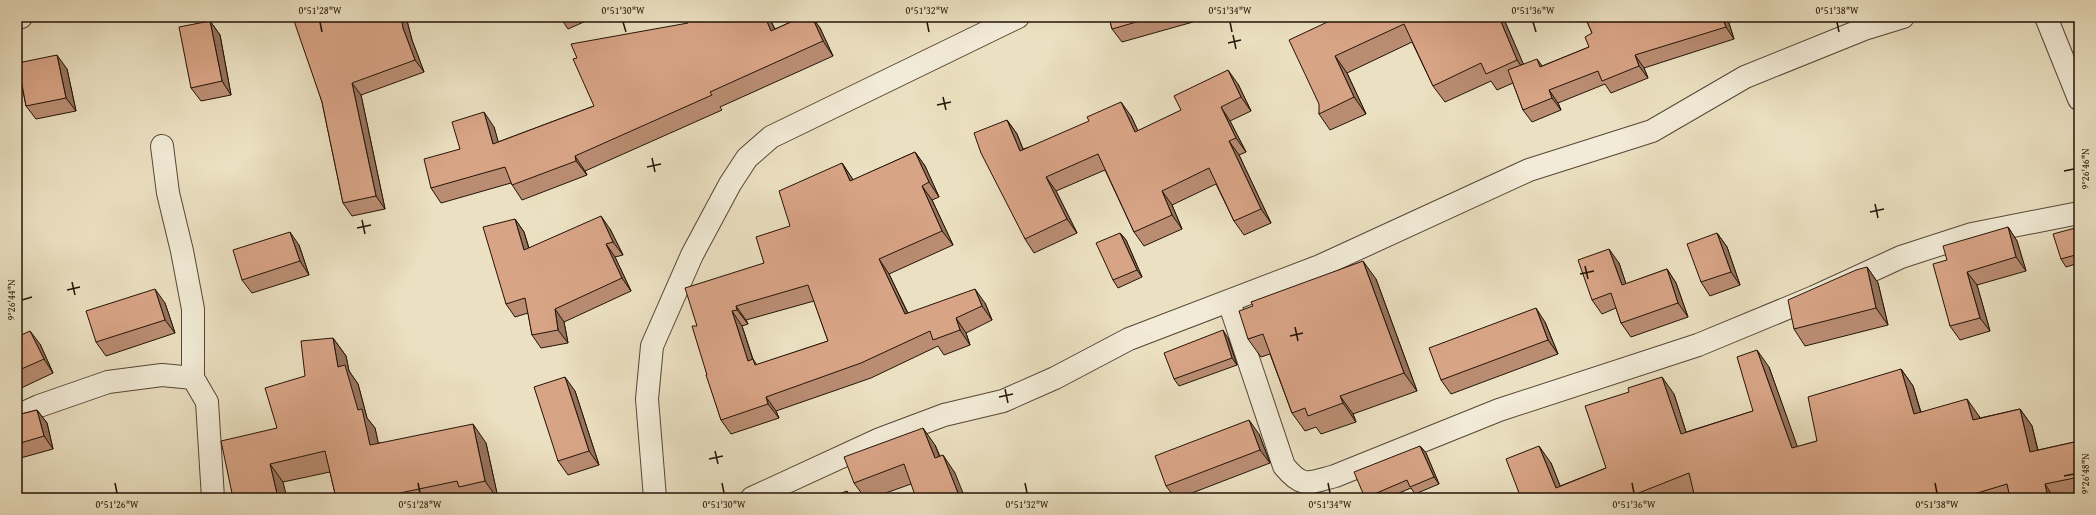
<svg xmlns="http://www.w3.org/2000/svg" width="2096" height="515" font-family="'Gentium Book Plus',serif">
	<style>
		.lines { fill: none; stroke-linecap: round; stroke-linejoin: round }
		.street-casing { stroke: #564636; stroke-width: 24 }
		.street { stroke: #f2ebd7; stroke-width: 22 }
		.wall { fill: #ba8d73; stroke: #241307; fill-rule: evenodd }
		.shaded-wall { fill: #97735e; stroke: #241307 }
		.building { fill: #d8a486; stroke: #241307; fill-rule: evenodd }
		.ticks { fill: none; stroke: #241307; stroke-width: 1.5 }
		.neatline { fill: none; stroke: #241307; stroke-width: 1.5 }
		.ticks-label { font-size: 10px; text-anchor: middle; fill: #241307 }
	</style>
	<rect width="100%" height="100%" fill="#ebe0c1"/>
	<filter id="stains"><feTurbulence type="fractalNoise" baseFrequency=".005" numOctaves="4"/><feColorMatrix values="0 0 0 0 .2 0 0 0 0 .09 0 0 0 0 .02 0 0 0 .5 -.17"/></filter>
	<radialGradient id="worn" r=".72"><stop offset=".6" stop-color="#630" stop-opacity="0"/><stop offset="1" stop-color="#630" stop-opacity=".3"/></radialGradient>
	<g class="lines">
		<g class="street-casing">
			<g id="street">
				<polyline points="2046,17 2079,99"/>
				<polyline points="17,18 21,17"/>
				<polyline points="162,146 168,193 182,251 193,309 193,378"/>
				<path d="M1229 302 1284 466C1303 489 1308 483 1335 476L1499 410 1698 345 1814 297 1901 257 1972 234 2079 213"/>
				<polyline points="17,416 39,406 108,382 162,375 193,378 207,402 213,498"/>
				<polyline points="655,498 647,399 652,346 692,255 730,184 747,158 771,137 1018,17"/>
				<polyline points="752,498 880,439 944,415 1003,401 1055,378 1129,339 1320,266 1529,170 1652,131 1745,77 1864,29 1903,17"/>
			</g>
		</g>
		<use href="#street" class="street"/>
	</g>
	<g class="wall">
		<polygon points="295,17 406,17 412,40 424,72 361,95 385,209 352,216 343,203 322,102"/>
		<polygon points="560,17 595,17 568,29"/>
		<polygon points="769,17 775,29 802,17 812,17 820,28 833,56 720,107 722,110 585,171 587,175 522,200 511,183 441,203 431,188 460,149 494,127 498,142 594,106 688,23"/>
		<polygon points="1109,17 1191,17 1193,22 1122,42 1112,29"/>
		<polygon points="1338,17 1503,17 1523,64 1542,66 1589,47 1592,33 1585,17 1727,17 1734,39 1644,68 1648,78 1611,93 1605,84 1558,103 1561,110 1532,122 1523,110 1513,83 1497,90 1491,81 1445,102 1433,86 1412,42 1347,73 1366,114 1330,130 1319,114"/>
		<polygon points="210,21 220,35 231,95 201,101 191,88"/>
		<polygon points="17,54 19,63 67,69 76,111 36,119 26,106 22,86 17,87"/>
		<polygon points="1238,84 1251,111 1230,121 1246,152 1239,155 1271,223 1244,235 1234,221 1216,184 1172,205 1182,229 1144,246 1134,232 1105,170 1056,191 1077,233 1034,253 1025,239 1007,120 1017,134 1023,149 1131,116 1138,131"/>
		<path d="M915 152 925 166 939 197 932 200 953 245 889 274 908 313 985 303 992 320 966 333 970 345 944 355 938 346 871 378 776 411 779 418 731 434 721 420 707 375 697 326 764 263 790 226 842 163 853 180ZM814 301 828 341 757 365 753 359 742 326 748 324 746 320Z"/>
		<polygon points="515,219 524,232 529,248 610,229 623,255 615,257 631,291 564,322 568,343 541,348 532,335 528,313 515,317 506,304"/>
		<polygon points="2008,227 2017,241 2026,271 1977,285 1990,331 1960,340 1950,326 1947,260"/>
		<polygon points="2079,227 2079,263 2066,267 2061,259"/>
		<polygon points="1120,233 1126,240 1142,277 1118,288 1113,280"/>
		<polygon points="1717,233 1727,247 1740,285 1710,296 1701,282"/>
		<polygon points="299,245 309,275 252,293 242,280"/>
		<polygon points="1619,263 1626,284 1667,269 1676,283 1688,317 1631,337 1621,323 1616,308 1602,314 1592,300"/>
		<polygon points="1867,267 1878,283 1888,325 1805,346 1794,329"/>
		<polygon points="1376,279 1417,391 1353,414 1356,422 1321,434 1316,427 1305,431 1292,413 1270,354 1261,357 1248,339"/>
		<polygon points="165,303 175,333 106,356 96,342"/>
		<polygon points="1545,322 1558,354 1451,394 1441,380"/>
		<polygon points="17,337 40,344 53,373 17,390"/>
		<polygon points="333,338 346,356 349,371 358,384 367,418 375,428 378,443 486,443 498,498 336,498 330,472 283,482 233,498 277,428 305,376"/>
		<polygon points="1228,338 1237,365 1179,386 1174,379"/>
		<polygon points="1769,367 1797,447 1817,441 1901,369 1913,386 1921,412 1979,416 1980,418 2020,409 2032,426 2038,450 2079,441 2079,496 2071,498 1695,498 1694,493 1680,498 1521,498 1551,463 1560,486 1606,468 1629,392 1674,394 1686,432 1753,411"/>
		<polygon points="575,391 599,465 568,475 558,461"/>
		<polygon points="37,410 47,423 53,449 17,459 17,415"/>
		<polygon points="1259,434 1270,463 1179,498 1175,498 1166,486"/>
		<polygon points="935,445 940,456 955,473 911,484 872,498 865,498 854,483"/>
		<polygon points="1420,446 1426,453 1439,484 1415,494 1411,488 1387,498 1365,498"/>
	</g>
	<g class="shaded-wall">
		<polygon points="401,17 406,17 412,40 424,72 415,60 403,28"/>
		<polygon points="765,17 769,17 782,45 771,31"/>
		<polygon points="812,17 820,28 833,56 823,41"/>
		<polygon points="1189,17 1191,17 1193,22"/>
		<polygon points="1499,17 1503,17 1529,77 1517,60"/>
		<polygon points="1722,17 1727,17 1734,39 1726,27"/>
		<polygon points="210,21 220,35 231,95 222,81"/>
		<polygon points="17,54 24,85 18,78 17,71"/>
		<polygon points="57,55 67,69 76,111 66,98"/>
		<polygon points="1635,55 1644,68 1648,78 1639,66"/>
		<polygon points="1335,56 1347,73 1366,114 1354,97"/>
		<polygon points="1537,59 1546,71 1540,67"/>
		<polygon points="1228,70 1238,84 1251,111 1241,97"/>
		<polygon points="352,83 361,95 385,209 376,196"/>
		<polygon points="1549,90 1558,103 1561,110 1552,98"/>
		<polygon points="1121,102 1131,116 1145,146 1135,132"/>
		<polygon points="1221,107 1230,121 1246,152 1236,138"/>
		<polygon points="484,112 494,127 503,158 493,144"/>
		<polygon points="1007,120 1017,134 1029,165 1020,151"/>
		<polygon points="1229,141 1239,155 1271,223 1261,209"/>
		<polygon points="915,152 925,166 939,197 929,182"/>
		<polygon points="575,156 585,171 587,175 576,161"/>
		<polygon points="842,163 852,178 860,196 850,181"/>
		<polygon points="1046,177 1056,191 1077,233 1067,219"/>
		<polygon points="922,186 932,200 953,245 942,231"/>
		<polygon points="1162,191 1172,205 1182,229 1172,215"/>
		<polygon points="601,216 610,229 623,255 613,242"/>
		<polygon points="515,219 524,232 533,263 524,250"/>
		<polygon points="2008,227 2017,241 2026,271 2016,257"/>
		<polygon points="290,232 299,245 309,275 300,261"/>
		<polygon points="1120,233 1126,240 1142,277 1137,270"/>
		<polygon points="1717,233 1727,247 1740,285 1731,272"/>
		<polygon points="606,244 615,257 631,291 622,278"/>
		<polygon points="1609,249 1619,263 1631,299 1622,285"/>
		<polygon points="879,259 889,274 915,329 905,314"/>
		<polygon points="1363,261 1376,279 1417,391 1404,373"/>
		<polygon points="1867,267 1878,283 1888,325 1876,308"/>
		<polygon points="1667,269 1676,283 1688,317 1678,303"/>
		<polygon points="1967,272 1977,285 1990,331 1980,318"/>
		<polygon points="155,289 165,303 175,333 165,320"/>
		<polygon points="975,289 985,303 992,320 982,306"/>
		<polygon points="736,306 746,320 748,324 737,310"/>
		<polygon points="1536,308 1545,322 1558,354 1548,340"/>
		<polygon points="555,309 564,322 568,343 558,330"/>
		<polygon points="732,311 742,326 758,376 748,361"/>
		<polygon points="956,318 966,333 970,345 960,330"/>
		<polygon points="1223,330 1228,338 1237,365 1232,358"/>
		<polygon points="30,331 40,344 53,373 44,359"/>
		<polygon points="333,338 346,356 349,371 358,384 367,418 375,428 383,464 370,445 338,367"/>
		<polygon points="1757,350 1769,367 1804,465 1792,448"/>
		<polygon points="1901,369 1913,386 1926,431 1914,414"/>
		<polygon points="565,377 575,391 599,465 589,451"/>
		<polygon points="1662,377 1674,394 1692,451 1681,434"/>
		<polygon points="1340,396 1353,414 1356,422 1343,403"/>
		<polygon points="766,397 776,411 779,418 768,404"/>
		<polygon points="1967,399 1979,416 1985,436 1973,420"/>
		<polygon points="2020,409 2032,426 2042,469 2030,452"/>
		<polygon points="37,410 47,423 53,449 44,436"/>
		<polygon points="1249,420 1259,434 1270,463 1260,450"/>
		<polygon points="473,424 486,443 498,498 497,498 485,481"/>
		<polygon points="923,428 935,445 947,476 935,458"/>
		<polygon points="1420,446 1426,453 1439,484 1434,477"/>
		<polygon points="1539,446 1551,463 1565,498 1556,488"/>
		<polygon points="943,455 955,473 965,498 960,498"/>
		<polygon points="270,464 283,482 287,498 278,498"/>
		<polygon points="2045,484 2054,498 2048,498"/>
		<polygon points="847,491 852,498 849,498"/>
	</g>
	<g class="building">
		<polygon points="295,17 401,17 403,28 415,60 352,83 376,196 343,203 322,102 293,18"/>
		<polygon points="685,17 765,17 771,31 802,17 812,17 823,41 710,92 712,95 575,156 576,161 512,185 505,167 431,188 424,159 460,149 452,122 484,112 493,144 594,106 573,59 577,58 571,44 688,23"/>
		<polygon points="1109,17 1154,17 1112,29"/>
		<polygon points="1338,17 1499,17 1517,60 1486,74 1481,63 1433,86 1404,24 1335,56 1354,97 1319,114 1319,104 1289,40"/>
		<polygon points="1585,17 1722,17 1726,27 1635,55 1639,66 1602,81 1598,71 1549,90 1552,98 1523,110 1508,70 1537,59 1540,67 1589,47 1585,37 1592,33"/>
		<polygon points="210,21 222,81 191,88 179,27"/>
		<polygon points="57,55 66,98 26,106 18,63"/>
		<polygon points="1228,70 1241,97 1221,107 1236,138 1229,141 1261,209 1234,221 1209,168 1162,191 1172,215 1134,232 1098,154 1046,177 1067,219 1025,239 981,153 974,133 1007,120 1020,151 1089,121 1087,117 1121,102 1135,132 1181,110 1174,96"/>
		<polygon points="17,71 18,78 17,78"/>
		<path d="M915 152 929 182 922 186 942 231 879 259 905 314 975 289 982 306 956 318 960 330 933 340 930 331 861 363 766 397 768 404 721 420 706 375H707L692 326H697L685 288 764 263 756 237 790 226 779 191 842 163 850 181ZM808 285 828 341 755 365 753 359 748 361 732 311 737 310 736 306Z"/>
		<polygon points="601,216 613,242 606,244 622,278 555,309 558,330 532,335 525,298 506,304 483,227 515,219 524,250"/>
		<polygon points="2008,227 2016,257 1967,272 1980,318 1950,326 1933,264 1947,260 1943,246"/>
		<polygon points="2079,227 2079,254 2061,259 2053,234"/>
		<polygon points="290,232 300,261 242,280 233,250"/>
		<polygon points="1120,233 1137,270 1113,280 1096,243"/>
		<polygon points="1717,233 1731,272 1701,282 1687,244"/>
		<polygon points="1609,249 1622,285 1667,269 1678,303 1621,323 1611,293 1592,300 1578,260"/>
		<polygon points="1363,261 1404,373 1340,396 1343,403 1308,416 1305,408 1292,413 1263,334 1248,339 1239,311 1253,306 1251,302"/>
		<polygon points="1867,267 1876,308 1794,329 1788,300 1856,270"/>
		<polygon points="155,289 165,320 96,342 86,311"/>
		<polygon points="1536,308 1548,340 1441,380 1429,348"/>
		<polygon points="1223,330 1232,358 1174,379 1164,353"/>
		<polygon points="30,331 44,359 17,371 17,337"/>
		<polygon points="333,338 338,367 345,365 358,410 362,409 370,445 473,424 485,481 459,487 457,481 381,497 381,498 336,498 325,451 270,464 278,498 233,498 221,441 277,428 265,388 305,376 301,341"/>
		<polygon points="1757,350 1792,448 1817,441 1808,397 1901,369 1914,414 1967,399 1973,420 2020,409 2030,452 2079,441 2079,477 2045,484 2048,498 2010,498 2007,484 1961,498 1695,498 1689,473 1626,498 1521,498 1506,459 1539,446 1556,488 1606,468 1585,406 1629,392 1628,388 1662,377 1681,434 1753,411 1737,357"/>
		<polygon points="565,377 589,451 558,461 534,387"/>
		<polygon points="37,410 44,436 17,444 17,415"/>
		<polygon points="1249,420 1260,450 1166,486 1155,456"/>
		<polygon points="923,428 935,458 943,455 960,498 916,498 904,464 854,483 844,457"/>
		<polygon points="1420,446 1434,477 1410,487 1407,480 1365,498 1354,472"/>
		<polygon points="847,491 849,498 828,498"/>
	</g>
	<path class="ticks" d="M320 22 322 32M623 22 626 32M927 22 929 32M1230 22 1232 32M1533 22 1536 32M1837 22 1839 32M1233 35 1236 49M1228 43 1241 40M943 97 946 110M937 105 951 102M652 158 655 172M647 167 661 164M2064 171 2074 169M1875 204 1878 218M1870 212 1884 209M362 220 365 234M357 228 371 225M1585 266 1588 279M1580 274 1594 271M72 282 75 295M67 290 80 287M22 300 32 297M1295 327 1298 341M1290 336 1303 333M1005 389 1008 403M999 397 1013 394M715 451 718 464M709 459 723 456M2064 476 2074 474M115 483 117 493M418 483 420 493M722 483 724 493M1025 483 1027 493M1328 483 1330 493M1632 483 1634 493M1935 483 1937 493"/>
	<rect width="2096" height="515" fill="none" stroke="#ebe0c1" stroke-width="44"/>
	<rect x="22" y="22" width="2052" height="471" class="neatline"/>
	<g class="ticks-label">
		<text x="320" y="14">0°51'28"W</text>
		<text x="623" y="14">0°51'30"W</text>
		<text x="927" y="14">0°51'32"W</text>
		<text x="1230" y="14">0°51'34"W</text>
		<text x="1533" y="14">0°51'36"W</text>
		<text x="1837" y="14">0°51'38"W</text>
		<text transform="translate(2085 169) rotate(-90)" y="4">9°26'46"N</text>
		<text transform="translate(11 300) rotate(-90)" y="4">9°26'44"N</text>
		<text transform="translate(2085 474) rotate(-90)" y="4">9°26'48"N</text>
		<text x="117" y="508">0°51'26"W</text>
		<text x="420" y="508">0°51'28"W</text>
		<text x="724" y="508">0°51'30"W</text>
		<text x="1027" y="508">0°51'32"W</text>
		<text x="1330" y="508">0°51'34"W</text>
		<text x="1634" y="508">0°51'36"W</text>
		<text x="1937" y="508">0°51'38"W</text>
	</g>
	<rect width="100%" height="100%" filter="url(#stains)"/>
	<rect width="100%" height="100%" fill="url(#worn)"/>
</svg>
